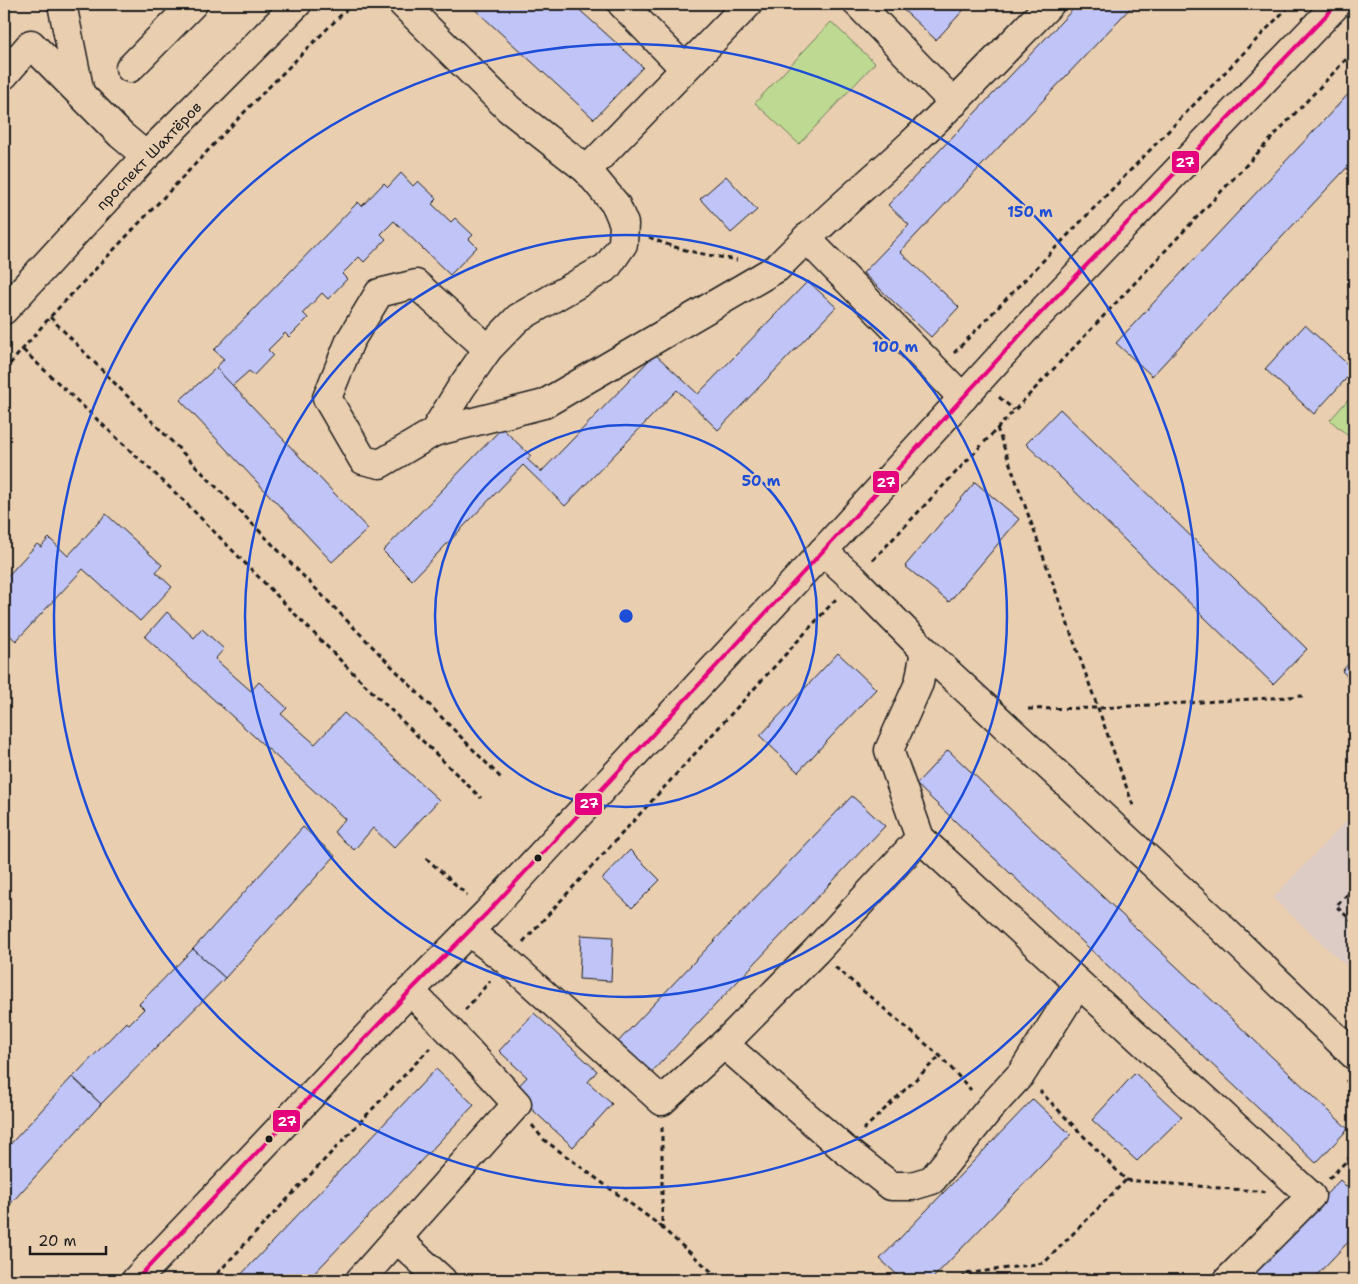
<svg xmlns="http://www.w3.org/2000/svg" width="1358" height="1284" font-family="'Shantell Sans',sans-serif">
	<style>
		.built { fill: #ddcbc5 }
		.green { fill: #beda92; stroke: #6d7b57 }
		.building { fill: #c0c4f6; stroke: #1c1c1c }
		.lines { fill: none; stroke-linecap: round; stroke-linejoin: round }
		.minor-casing { stroke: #1c1c1c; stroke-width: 31 }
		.path { stroke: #1c1c1c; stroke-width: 3; stroke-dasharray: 5 4; stroke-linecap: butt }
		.minor { stroke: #e9ceb0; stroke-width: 28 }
		.bus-1-casing { stroke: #e9ceb0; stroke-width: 8 }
		.bus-1 { stroke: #e5007d; stroke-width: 4 }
		.ring { fill: none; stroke: #1d4ed8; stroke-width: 2.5 }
		.bus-dot { fill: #1c1c1c; stroke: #e9ceb0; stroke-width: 2 }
		.labels { text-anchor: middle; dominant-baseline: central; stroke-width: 4.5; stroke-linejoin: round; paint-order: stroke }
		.street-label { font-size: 15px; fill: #1c1c1c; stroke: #e9ceb0 }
		.centre { fill: #1d4ed8; stroke: #e9ceb0; stroke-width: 2.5 }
		.ring-label { font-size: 15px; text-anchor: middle; font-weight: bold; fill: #1d4ed8; stroke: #e9ceb0; stroke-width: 4.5; stroke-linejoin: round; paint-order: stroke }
		.line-badge { stroke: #e9ceb0; stroke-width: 2 }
		.badge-label { font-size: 14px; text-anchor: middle; font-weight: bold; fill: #fff }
	</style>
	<rect width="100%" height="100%" fill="#e9ceb0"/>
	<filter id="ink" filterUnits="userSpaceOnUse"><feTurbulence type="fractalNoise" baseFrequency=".02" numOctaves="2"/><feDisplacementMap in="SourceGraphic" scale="10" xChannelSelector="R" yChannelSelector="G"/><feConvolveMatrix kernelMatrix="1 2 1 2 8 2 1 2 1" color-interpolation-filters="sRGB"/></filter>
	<g filter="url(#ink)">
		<polygon class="built" points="1354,813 1354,973 1273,898"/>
		<g class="green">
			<polygon points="831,22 875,63 799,144 755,103"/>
			<polygon points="1354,393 1354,441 1330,420"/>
		</g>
		<g class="building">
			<polygon points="469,4 573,4 643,67 594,119"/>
			<polygon points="897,4 969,4 936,40"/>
			<polygon points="1078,4 1134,4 900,252 959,307 931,337 863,273 909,225 888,205"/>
			<polygon points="1354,88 1354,160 1152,376 1116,343"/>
			<polygon points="401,173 413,186 418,181 437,199 432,204 451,222 455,218 473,235 469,239 477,247 450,275 394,221 381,234 386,239 364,262 359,257 342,274 347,279 328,299 322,293 303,313 308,318 289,337 285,333 268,350 273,355 254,375 249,371 232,386 216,368 224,359 214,350 358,202 362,206 384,183 388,187"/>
			<polygon points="726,176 757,210 731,233 700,199"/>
			<polygon points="808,281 836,307 718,430 677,390 565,506 523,465 412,580 383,551 502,428 531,456 527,459 541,472 655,354 698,394"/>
			<polygon points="1305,325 1354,370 1314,414 1265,369"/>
			<polygon points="216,368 368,529 332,562 180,400"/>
			<polygon points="1060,409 1307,649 1273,684 1026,444"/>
			<polygon points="975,482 1019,519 949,602 905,566"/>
			<polygon points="106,514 162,565 156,572 172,587 140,621 83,569 16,641 4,630 4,580 37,544 41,547 49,538 68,556"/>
			<polygon points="167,612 194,638 202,629 224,649 215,659 251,691 259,682 287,708 281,714 315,744 344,713 439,800 394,848 373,828 354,850 334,832 345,819 145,637"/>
			<polygon points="838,653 876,689 798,772 760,736"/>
			<polygon points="1354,658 1354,683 1342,671"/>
			<polygon points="948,750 1348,1129 1316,1163 916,784"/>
			<polygon points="852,796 885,826 647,1077 614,1046"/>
			<polygon points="303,827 335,856 225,978 193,949"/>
			<polygon points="630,850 660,880 632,908 602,879"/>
			<polygon points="581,935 613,937 611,981 579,979"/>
			<polygon points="193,949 225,978 101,1104 73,1077 126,1022 129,1024 144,1009 139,1004"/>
			<polygon points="534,1013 597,1071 588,1082 612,1104 573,1147 513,1092 527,1077 499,1051"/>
			<polygon points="436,1069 474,1105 308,1280 236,1280"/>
			<polygon points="1135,1073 1182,1117 1137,1161 1092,1120"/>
			<polygon points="72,1077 101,1104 4,1211 4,1151"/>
			<polygon points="1033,1099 1071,1135 931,1280 903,1280 880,1259"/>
			<polygon points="1340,1180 1354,1194 1354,1236 1312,1280 1244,1280"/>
		</g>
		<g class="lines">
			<g class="minor-casing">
				<g id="minor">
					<polyline points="62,4 80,93"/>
					<polyline points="403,4 509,109 587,170 616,205 624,224 623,244 607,267 518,318 488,349 461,388 434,432"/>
					<polyline points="622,4 684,68"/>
					<polyline points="858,4 954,103"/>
					<polyline points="130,68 193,4"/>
					<polyline points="4,75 31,44 121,135 146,156"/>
					<polyline points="587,170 748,4"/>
					<polyline points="806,238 963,398"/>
					<polyline points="4,310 146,156 297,4"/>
					<path d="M488 349 416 284 379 293 350 341 327 398 363 460 380 464 434 432 544 404 777 268C819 224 866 186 911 144 959 99 1004 51 1050 4"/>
					<polyline points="823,551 854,579 925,651 1219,925 1354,1055"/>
					<polyline points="925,651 919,683 889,750 920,838 1311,1196 1228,1280"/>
					<polyline points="468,931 507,961 662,1101 724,1044 816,951 920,838"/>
					<polyline points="724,1044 844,1149 891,1186 912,1186 932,1180 990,1108 1022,1073 1078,984"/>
					<polyline points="396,1238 442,1280"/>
					<polyline points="136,1280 410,991 487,913 823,551 1032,322 1337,4"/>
					<polyline points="360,1280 517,1104 448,1029 410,991"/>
				</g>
			</g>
			<g class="path">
				<path d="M649 237C676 250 707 255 737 260"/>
				<polyline points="50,317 502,779"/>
				<polyline points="23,350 183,500 349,669 481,798"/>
				<polyline points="954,353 1291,4"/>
				<polyline points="4,371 50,317 255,101 352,4"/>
				<polyline points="999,397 1014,410"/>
				<polyline points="997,428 1134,808"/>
				<polyline points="873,560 1354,51"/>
				<polyline points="1028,709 1099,708 1304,696"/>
				<polyline points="426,858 467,895"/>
				<polyline points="1354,888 1336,906 1354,923"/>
				<polyline points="523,942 836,599"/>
				<polyline points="835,967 940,1056 971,1090"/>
				<polyline points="465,1010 490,981"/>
				<polyline points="1346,1080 1354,1088"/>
				<polyline points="532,1125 543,1139 662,1227"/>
				<polyline points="662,1127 662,1228 721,1280"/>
				<polyline points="863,1130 940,1056"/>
				<polyline points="1329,1179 1354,1153"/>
				<polyline points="1126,1180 1267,1192"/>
				<polyline points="211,1280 430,1048"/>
				<polyline points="964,1280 964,1274 1044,1263 1126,1180 1040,1091"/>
			</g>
			<use href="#minor" class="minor"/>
			<g class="bus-1-casing">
				<polyline id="bus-1" points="136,1280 410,991 487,913 823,551 1032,322 1337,4"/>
			</g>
			<use href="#bus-1" class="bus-1"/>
		</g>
	</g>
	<g class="ring">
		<circle cx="626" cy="616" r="191"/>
		<circle cx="626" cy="616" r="381"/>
		<circle cx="626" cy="616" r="572"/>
	</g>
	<g class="bus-dot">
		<circle cx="538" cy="858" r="4.5"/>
		<circle cx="269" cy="1139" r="4.5"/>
	</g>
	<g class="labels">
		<g class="street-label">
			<text transform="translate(149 156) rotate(-46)">проспект Шахтёров</text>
		</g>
	</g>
	<circle cx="626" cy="616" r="8" class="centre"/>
	<g class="ring-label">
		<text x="1030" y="217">150 m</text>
		<text x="895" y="352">100 m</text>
		<text x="761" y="486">50 m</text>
	</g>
	<g class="line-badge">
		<rect x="1171" y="150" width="29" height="24" rx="5" fill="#e5007d"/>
		<rect x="872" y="470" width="28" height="24" rx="5" fill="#e5007d"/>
		<rect x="574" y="792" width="29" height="24" rx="5" fill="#e5007d"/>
		<rect x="272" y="1109" width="29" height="24" rx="5" fill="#e5007d"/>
	</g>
	<g class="badge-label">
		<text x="1185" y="167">27</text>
		<text x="886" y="487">27</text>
		<text x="589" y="808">27</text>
		<text x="287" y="1126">27</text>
	</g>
	<rect width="1358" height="1284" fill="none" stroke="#e9ceb0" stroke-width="20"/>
	<rect x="10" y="10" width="1338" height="1264" fill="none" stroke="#1c1c1c" stroke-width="2" filter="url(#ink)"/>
	<path d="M30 1246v8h76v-8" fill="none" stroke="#1c1c1c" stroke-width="2.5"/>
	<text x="38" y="1246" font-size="15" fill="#1c1c1c" stroke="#e9ceb0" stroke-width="4" paint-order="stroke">20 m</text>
</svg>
